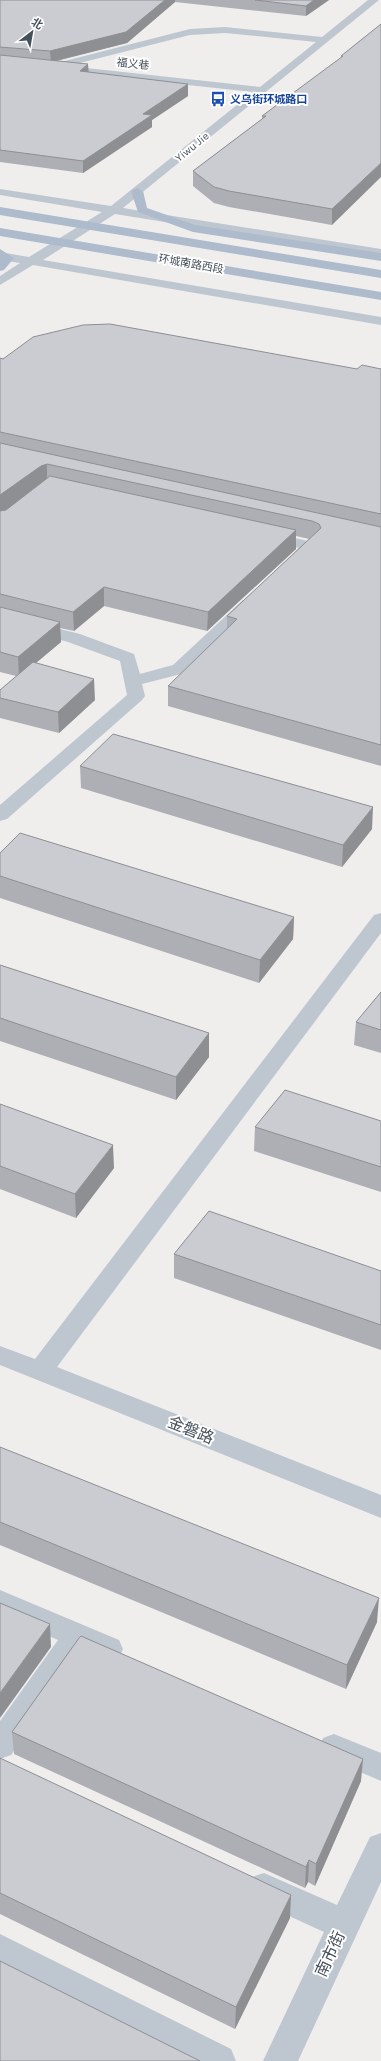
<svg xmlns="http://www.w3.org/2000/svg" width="381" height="2061" font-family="Karla,'Noto Sans SC',sans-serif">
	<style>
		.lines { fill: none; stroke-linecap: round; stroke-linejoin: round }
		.minor { fill: #bec7d0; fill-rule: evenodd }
		.major { fill: #adbbcd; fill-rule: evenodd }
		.wall { fill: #aeafb5 }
		.shaded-wall { fill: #8d8f93 }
		.building { fill: #caccd2; stroke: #8d8f93 }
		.labels { text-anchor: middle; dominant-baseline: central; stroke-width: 4; stroke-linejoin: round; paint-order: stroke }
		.far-street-label { font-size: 11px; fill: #46505b; stroke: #fff }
		.far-transit-label { font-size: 11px; font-weight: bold; fill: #164399; stroke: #fff; text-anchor: start }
		.near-street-label { font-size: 16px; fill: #46505b; stroke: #fff }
	</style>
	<rect width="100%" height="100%" fill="#f0eded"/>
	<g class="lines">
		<g class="minor">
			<path d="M368 0H379L123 208 381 249V257L115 214 43 260 381 317V325L33 265 0 285V276L20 263 0 260V252L29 257 102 212 0 195V189L111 206 253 92 65 72 61 71V68L49 69 48 67 49 65 190 29 225 27 322 37ZM225 33 316 42 260 87 68 66 190 35Z"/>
			<polygon points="268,532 317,543 319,546 301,564 289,564 287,561 299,548 262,540 260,537 262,534"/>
			<polygon points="249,599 255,600 257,604 255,608 185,673 142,684 145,696 142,700 7,819 0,821 0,805 127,695 120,661 68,642 0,624 0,614 80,634 134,654 140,674 173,665 243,600"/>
			<polygon points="381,913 381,933 57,1367 381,1495 381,1518 0,1365 0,1346 35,1359 374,915"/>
			<polygon points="0,1590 119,1640 123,1649 119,1658 108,1661 84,1652 11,1755 0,1759 0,1721 58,1640 0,1615"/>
			<polygon points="334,1734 381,1753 381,1781 323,1756 319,1747 323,1738"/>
			<polygon points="381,1833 381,1882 298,2061 263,2061 324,1932 252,1899 248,1888 252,1877 264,1873 337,1905 370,1837"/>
			<polygon points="0,1934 231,2049 236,2061 183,2061 0,1967"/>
		</g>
		<g class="major">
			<polygon points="137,188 143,191 147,208 195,225 381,253 381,261 193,232 138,212 131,191"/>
			<polygon points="0,207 381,270 381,278 0,215"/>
			<polygon points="0,228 381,292 381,300 0,236"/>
			<polygon points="0,249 14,258 4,270 0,271"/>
		</g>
	</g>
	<g class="wall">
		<polygon points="0,0 329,0 306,16 175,2 127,43 57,61 88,64 88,72 188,84 188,96 152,120 152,127 83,173 0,162"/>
		<polygon points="381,24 332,225 229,207 214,203 193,186 193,171 262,119 262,116 341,58 341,56"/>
		<polygon points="0,358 357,369 381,369 381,766 168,706 168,686 227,629 227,616 309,539 296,536 296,549 207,631 104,606 74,631 60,628 61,642 36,663 95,700 59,733 0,718 0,690 16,676 0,672"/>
		<polygon points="80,766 372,829 342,867 81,788"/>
		<polygon points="0,853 294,917 293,939 259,983 0,898"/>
		<polygon points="0,965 209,1033 209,1057 176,1100 0,1041"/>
		<polygon points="381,992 381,1053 354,1045 356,1022"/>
		<polygon points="0,1104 114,1168 76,1218 0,1189"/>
		<polygon points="381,1121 381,1192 254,1151 255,1127"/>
		<polygon points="174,1254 381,1271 381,1350 174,1278"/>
		<polygon points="0,1447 377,1622 346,1689 0,1545"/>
		<polygon points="12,1732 361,1781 315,1886 308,1882 305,1888 14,1754"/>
		<polygon points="0,1758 290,1918 235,2029 0,1914"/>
	</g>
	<g class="shaded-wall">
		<polygon points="165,0 175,0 175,2 127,43 51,62 50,51"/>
		<polygon points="314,0 329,0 306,16 306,6"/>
		<polygon points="88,64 89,76 80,71"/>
		<polygon points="188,84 188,96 152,120 152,127 83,173 83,161 143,114"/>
		<polygon points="381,163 381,177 332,225 332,209"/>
		<polygon points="47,464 47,482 0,514 0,495 41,466"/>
		<polygon points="296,530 296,549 207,631 208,612"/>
		<polygon points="104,587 104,606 74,631 73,612"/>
		<polygon points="60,622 61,642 19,677 18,657"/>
		<polygon points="94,679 95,700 59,733 58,712"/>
		<polygon points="373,807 372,829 342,867 343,845"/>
		<polygon points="294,917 293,939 259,983 260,960"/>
		<polygon points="209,1033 209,1057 176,1100 176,1077"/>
		<polygon points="113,1145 114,1168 76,1218 75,1194"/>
		<polygon points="379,1598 377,1622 346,1689 347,1665"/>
		<polygon points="50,1624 51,1647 0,1718 0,1693"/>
		<polygon points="363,1759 361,1781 315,1886 316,1864"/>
		<polygon points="309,1860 308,1882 305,1888 306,1867"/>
		<polygon points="291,1895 290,1918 235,2029 236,2007"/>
	</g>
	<g class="building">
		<polygon points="0,0 165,0 126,32 50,51 0,47"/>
		<polygon points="255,0 314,0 306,6"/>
		<polygon points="381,24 381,163 332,209 229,191 214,187 193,171 266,116 262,116 343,56 341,56"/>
		<polygon points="0,55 88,64 80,71 188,84 143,114 152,115 83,161 0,150"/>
		<polygon points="110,324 357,369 362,365 381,369 381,514 0,432 0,358 3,359 33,337 83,325"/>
		<polygon points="0,443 381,527 381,745 168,686 237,619 227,616 321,528 319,524 312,521 47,464 41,466 0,495"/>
		<polygon points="50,476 296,530 208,612 104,587 73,612 0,594 0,511 6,510"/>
		<polygon points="0,607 60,622 18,657 0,652"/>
		<polygon points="33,662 94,679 58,712 0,698 0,690"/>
		<polygon points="113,734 373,807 343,845 80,766"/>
		<polygon points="20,833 294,917 260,960 0,876 0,853"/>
		<polygon points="0,965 209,1033 176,1077 0,1018"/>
		<polygon points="381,992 381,1030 356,1022"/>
		<polygon points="285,1090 381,1121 381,1167 255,1127"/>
		<polygon points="0,1104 113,1145 75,1194 0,1166"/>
		<polygon points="209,1211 381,1271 381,1325 174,1254"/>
		<polygon points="0,1447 379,1598 347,1665 0,1522"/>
		<polygon points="0,1603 50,1624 0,1693"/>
		<polygon points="81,1636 363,1759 316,1864 309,1860 306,1867 12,1732 79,1638"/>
		<polygon points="0,1758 291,1895 236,2007 0,1893"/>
		<polygon points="0,1961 200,2061 0,2061"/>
	</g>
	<defs>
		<g id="bus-bare" transform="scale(1.2)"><path d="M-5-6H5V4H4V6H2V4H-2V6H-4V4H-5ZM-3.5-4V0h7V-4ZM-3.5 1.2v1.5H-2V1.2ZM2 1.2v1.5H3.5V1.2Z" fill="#1a4fb4" stroke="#fff" stroke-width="2.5" paint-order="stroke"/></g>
	</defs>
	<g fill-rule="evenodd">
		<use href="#bus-bare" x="218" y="99"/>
	</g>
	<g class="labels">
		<g class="far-street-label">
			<text transform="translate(133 64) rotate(6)">福义巷</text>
			<text transform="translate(192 147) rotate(-39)">Yiwu Jie</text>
			<text transform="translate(191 264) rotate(10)">环城南路西段</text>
		</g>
		<g class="far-transit-label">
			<text x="230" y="99">义乌街环城路口</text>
		</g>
		<g class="near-street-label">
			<text transform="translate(191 1430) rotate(22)">金磐路</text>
			<text transform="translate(330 1954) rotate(-65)">南市街</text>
		</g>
	</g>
	<g transform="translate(32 32) rotate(31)" stroke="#ffffff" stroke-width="3" paint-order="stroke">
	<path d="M0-3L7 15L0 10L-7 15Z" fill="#46505b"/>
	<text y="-6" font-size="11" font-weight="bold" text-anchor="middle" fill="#46505b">北</text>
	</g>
</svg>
